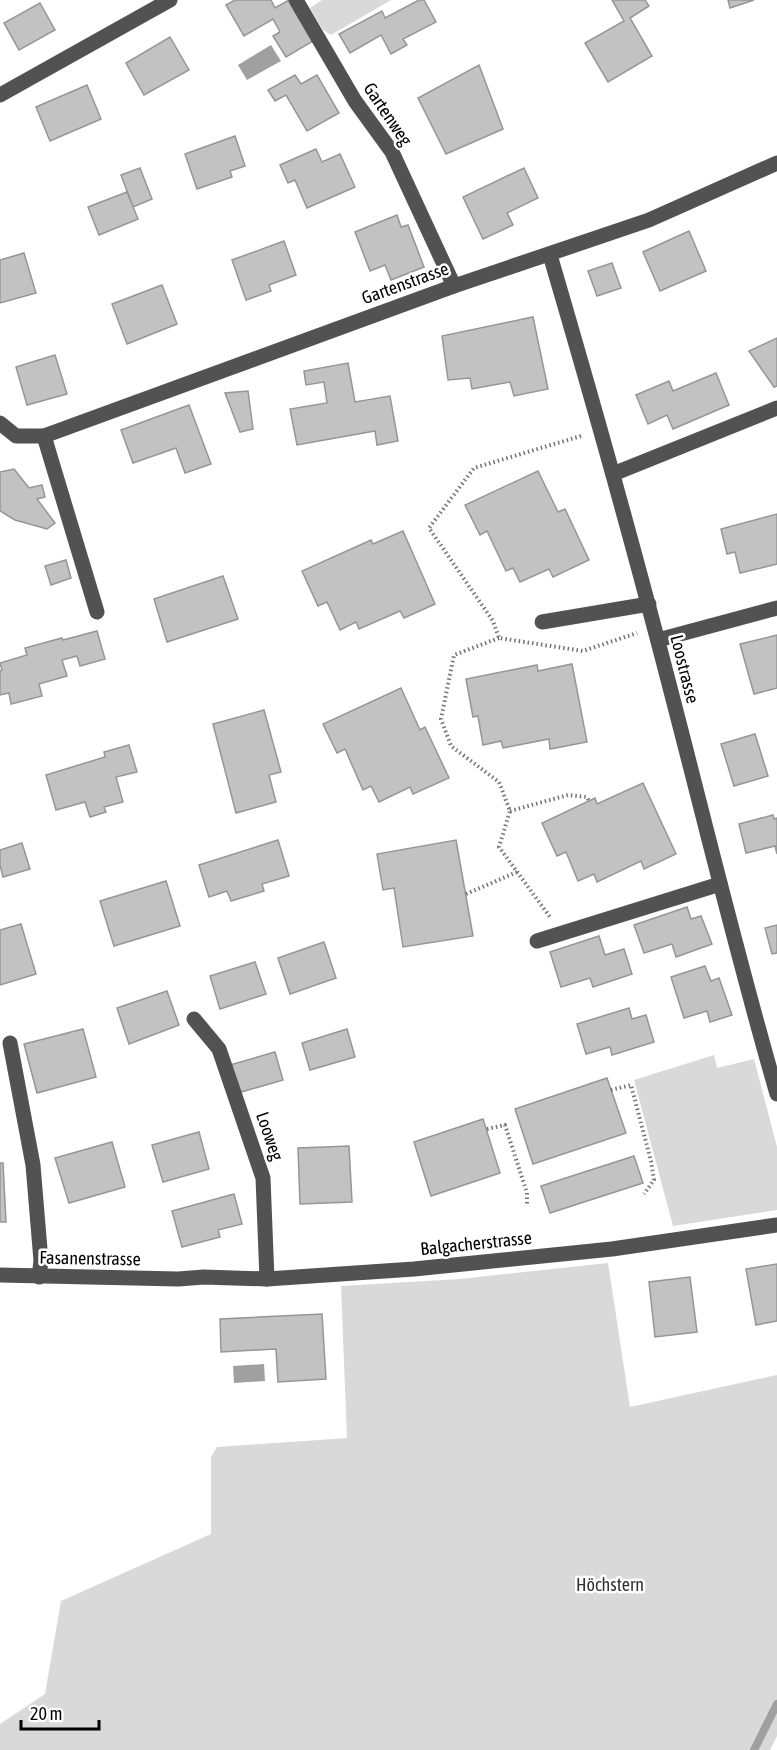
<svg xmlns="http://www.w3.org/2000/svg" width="777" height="1750" font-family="'Asap Condensed',sans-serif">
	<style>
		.green { fill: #d9d9d9 }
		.water { fill: #a0a0a0 }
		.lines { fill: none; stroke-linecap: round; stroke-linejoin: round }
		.stream { stroke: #a0a0a0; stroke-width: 8 }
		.building { fill: #c2c2c2; stroke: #969696; stroke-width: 1.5 }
		.path { stroke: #747474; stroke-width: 4; stroke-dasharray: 1.5 3; stroke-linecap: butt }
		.minor { stroke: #525252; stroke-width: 15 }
		.labels { text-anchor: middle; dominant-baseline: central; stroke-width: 5; stroke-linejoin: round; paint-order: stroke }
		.street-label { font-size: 18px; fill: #000; stroke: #fff }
		.park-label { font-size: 18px; fill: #303030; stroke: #fff }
	</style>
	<rect width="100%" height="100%" fill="#fff"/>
	<g class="green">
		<polygon points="322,0 391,0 331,35 323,30 310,8"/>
		<polygon points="714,1055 717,1068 754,1059 777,1147 777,1210 673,1226 634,1080"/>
		<polygon points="608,1263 630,1407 777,1375 777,1736 770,1750 0,1750 0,1724 45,1694 61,1601 211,1534 211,1457 217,1447 347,1438 341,1286 460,1279"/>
	</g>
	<g class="water">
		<polygon points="271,45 281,61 247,80 238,65"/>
		<polygon points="264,1364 265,1381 234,1383 233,1366"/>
	</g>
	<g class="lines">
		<polyline class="stream" points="754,1750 777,1704"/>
	</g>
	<g class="building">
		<polygon points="235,0 271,0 275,8 289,0 313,41 286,57 273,36 280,32 273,19 244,36 226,5"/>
		<polygon points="419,0 424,0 436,22 403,39 407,45 391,54 381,35 350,53 339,34 382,11 385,18"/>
		<polygon points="612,0 645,0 649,6 630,18 652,56 608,82 585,43 624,21"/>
		<polygon points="728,0 754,0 730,8"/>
		<polygon points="40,3 55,30 19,50 4,23"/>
		<polygon points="170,37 189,70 144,95 126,63"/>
		<polygon points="479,65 503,129 446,154 418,98"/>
		<polygon points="295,75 301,84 317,75 339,113 307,131 286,95 275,101 268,90"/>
		<polygon points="87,85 101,119 50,141 36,107"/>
		<polygon points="235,136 245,166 230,171 232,177 197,189 185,154"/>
		<polygon points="316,149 322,162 340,154 355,187 307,208 295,180 288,183 280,165"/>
		<polygon points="140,168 152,199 133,207 121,175"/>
		<polygon points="524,168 538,198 507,213 513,225 483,239 463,197"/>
		<polygon points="127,192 138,219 99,235 88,207"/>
		<polygon points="397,215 401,227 408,225 424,267 391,280 385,265 370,271 355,232"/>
		<polygon points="689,231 706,271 660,291 643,252"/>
		<polygon points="284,241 296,275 269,285 271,291 246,300 232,260"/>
		<polygon points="24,253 36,293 0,303 0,260"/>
		<polygon points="612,263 621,288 597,296 588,271"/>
		<polygon points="162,285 177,324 127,344 112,304"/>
		<polygon points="533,317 548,389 514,396 510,382 472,389 470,378 448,380 442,336"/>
		<polygon points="777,338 777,386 774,387 749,351"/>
		<polygon points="55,355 67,394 27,405 16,367"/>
		<polygon points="348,363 355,402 390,396 398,441 377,445 375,431 297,445 290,409 327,403 324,382 306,385 304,371"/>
		<polygon points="716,373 729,405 673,429 667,415 648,424 636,395 669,381 673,391"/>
		<polygon points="248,391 253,429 240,432 225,393"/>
		<polygon points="189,405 211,464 185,473 176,448 133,463 121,430"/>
		<polygon points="14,469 29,488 42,485 45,497 37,499 55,523 47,529 15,520 0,511 0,472"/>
		<polygon points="538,471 558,512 565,509 589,560 553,577 549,569 520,582 513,568 506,571 487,531 480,535 465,505"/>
		<polygon points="777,514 777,564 740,573 735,552 727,554 721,529"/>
		<polygon points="403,531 435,604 404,618 400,611 359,629 356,622 340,630 327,602 318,606 302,571 371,540 373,544"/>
		<polygon points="66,560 71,578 51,585 45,566"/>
		<polygon points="223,576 238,619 167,642 154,599"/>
		<polygon points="97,631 105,659 80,666 77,656 62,660 67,676 39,684 42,696 11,704 9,693 0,695 0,671 2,670 0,663 27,655 25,648 62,638 63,640"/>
		<polygon points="777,635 777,688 754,694 740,644"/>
		<polygon points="572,664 587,742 550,749 549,739 503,748 501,741 483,745 478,716 473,717 466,679 537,665 538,671"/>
		<polygon points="401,688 420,730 425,727 449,778 413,794 410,787 379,802 371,786 363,790 345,749 337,753 323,724"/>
		<polygon points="264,710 281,772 269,775 276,802 236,813 213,724"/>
		<polygon points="755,734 768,776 734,786 721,744"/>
		<polygon points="129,745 137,772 116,777 123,802 104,807 106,812 90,817 85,802 56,810 46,775 105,757 104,752"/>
		<polygon points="643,783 676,854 644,869 641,861 597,882 594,874 578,881 566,852 557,856 542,823 595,798 597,804"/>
		<polygon points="773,815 774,819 777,818 777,854 775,846 746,853 739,824"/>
		<polygon points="278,840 289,876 262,884 264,891 231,901 227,891 209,897 199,865"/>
		<polygon points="456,840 473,936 403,947 394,888 383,890 377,854"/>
		<polygon points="22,843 30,869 3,877 0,865 0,850"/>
		<polygon points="166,881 180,926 114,946 100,901"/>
		<polygon points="687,907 691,919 701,916 712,944 676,957 672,944 644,953 634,925"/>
		<polygon points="21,924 36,974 0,985 0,930"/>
		<polygon points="777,925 777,953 772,954 765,928"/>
		<polygon points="599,936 605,955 624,949 632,974 593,987 590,978 561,987 550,952"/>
		<polygon points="324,942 336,978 290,994 278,958"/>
		<polygon points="255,962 266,994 220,1009 210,976"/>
		<polygon points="705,966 711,981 719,978 732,1015 710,1022 707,1011 684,1018 671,977"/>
		<polygon points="167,991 179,1025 129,1044 117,1008"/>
		<polygon points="629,1008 632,1019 646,1015 654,1042 612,1055 610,1047 586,1054 577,1024"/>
		<polygon points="83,1029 96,1077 37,1093 24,1044"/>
		<polygon points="347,1029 355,1057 310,1070 302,1043"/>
		<polygon points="275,1052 283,1080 238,1093 230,1065"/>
		<polygon points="607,1078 626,1133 533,1164 515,1109"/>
		<polygon points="483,1119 500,1173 431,1196 414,1142"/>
		<polygon points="199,1132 209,1169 163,1182 152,1145"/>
		<polygon points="112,1142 125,1187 69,1203 55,1158"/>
		<polygon points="349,1146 352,1202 300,1204 298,1148"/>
		<polygon points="634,1156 643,1183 550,1213 541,1186"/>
		<polygon points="0,1163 3,1163 6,1222 0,1222"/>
		<polygon points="234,1194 242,1224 218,1230 220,1237 182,1247 172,1211"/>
		<polygon points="777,1264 777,1321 756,1325 746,1269"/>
		<polygon points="690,1277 697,1332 655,1337 649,1282"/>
		<polygon points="322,1314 326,1379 278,1382 276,1349 221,1352 220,1319"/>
	</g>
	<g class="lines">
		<g class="path">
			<polyline points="581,436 474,468 429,528 493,621 499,638 583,651 637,633"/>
			<polyline points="499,638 454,655 441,719 451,746 499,782 510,811 499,847 550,917"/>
			<polyline points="510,811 568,795 587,797 589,801"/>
			<polyline points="466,894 517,872"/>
			<polyline points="611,1090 631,1085 651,1161 654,1180 644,1194"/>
			<polyline points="487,1129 505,1125 527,1193 527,1205"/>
		</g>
		<g class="minor">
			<polyline points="296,0 355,101 392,152 454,286"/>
			<polyline points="0,95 170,0"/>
			<path d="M550 255C584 371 617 487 648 604 692 767 730 932 777 1094"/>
			<polyline points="0,423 16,436 44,436 454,286 649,220 777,163"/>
			<polyline points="44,436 97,612"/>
			<polyline points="613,474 777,408"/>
			<polyline points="542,622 649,604"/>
			<polyline points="658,640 777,608"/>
			<polyline points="537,941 720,884"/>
			<polyline points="194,1019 219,1049 263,1178 267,1279"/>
			<polyline points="10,1043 33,1165 41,1261 39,1277"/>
			<polyline points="0,1275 178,1279 204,1277 267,1279 414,1269 612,1249 777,1225"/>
		</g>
	</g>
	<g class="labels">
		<g class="street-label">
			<text transform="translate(388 114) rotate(56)">Gartenweg</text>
			<text transform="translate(405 283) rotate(-20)">Gartenstrasse</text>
			<text transform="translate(685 669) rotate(76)">Loostrasse</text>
			<text transform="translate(270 1136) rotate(71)">Looweg</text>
			<text transform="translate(476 1243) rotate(-6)">Balgacherstrasse</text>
			<text transform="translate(90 1258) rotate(1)">Fasanenstrasse</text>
		</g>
		<g class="park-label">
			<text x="610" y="1584">Höchstern</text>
		</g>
	</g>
	<path d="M21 1720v9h78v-9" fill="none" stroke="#000000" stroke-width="3"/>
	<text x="30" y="1720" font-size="18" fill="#000000" stroke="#ffffff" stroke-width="4.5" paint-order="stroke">20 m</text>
</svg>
